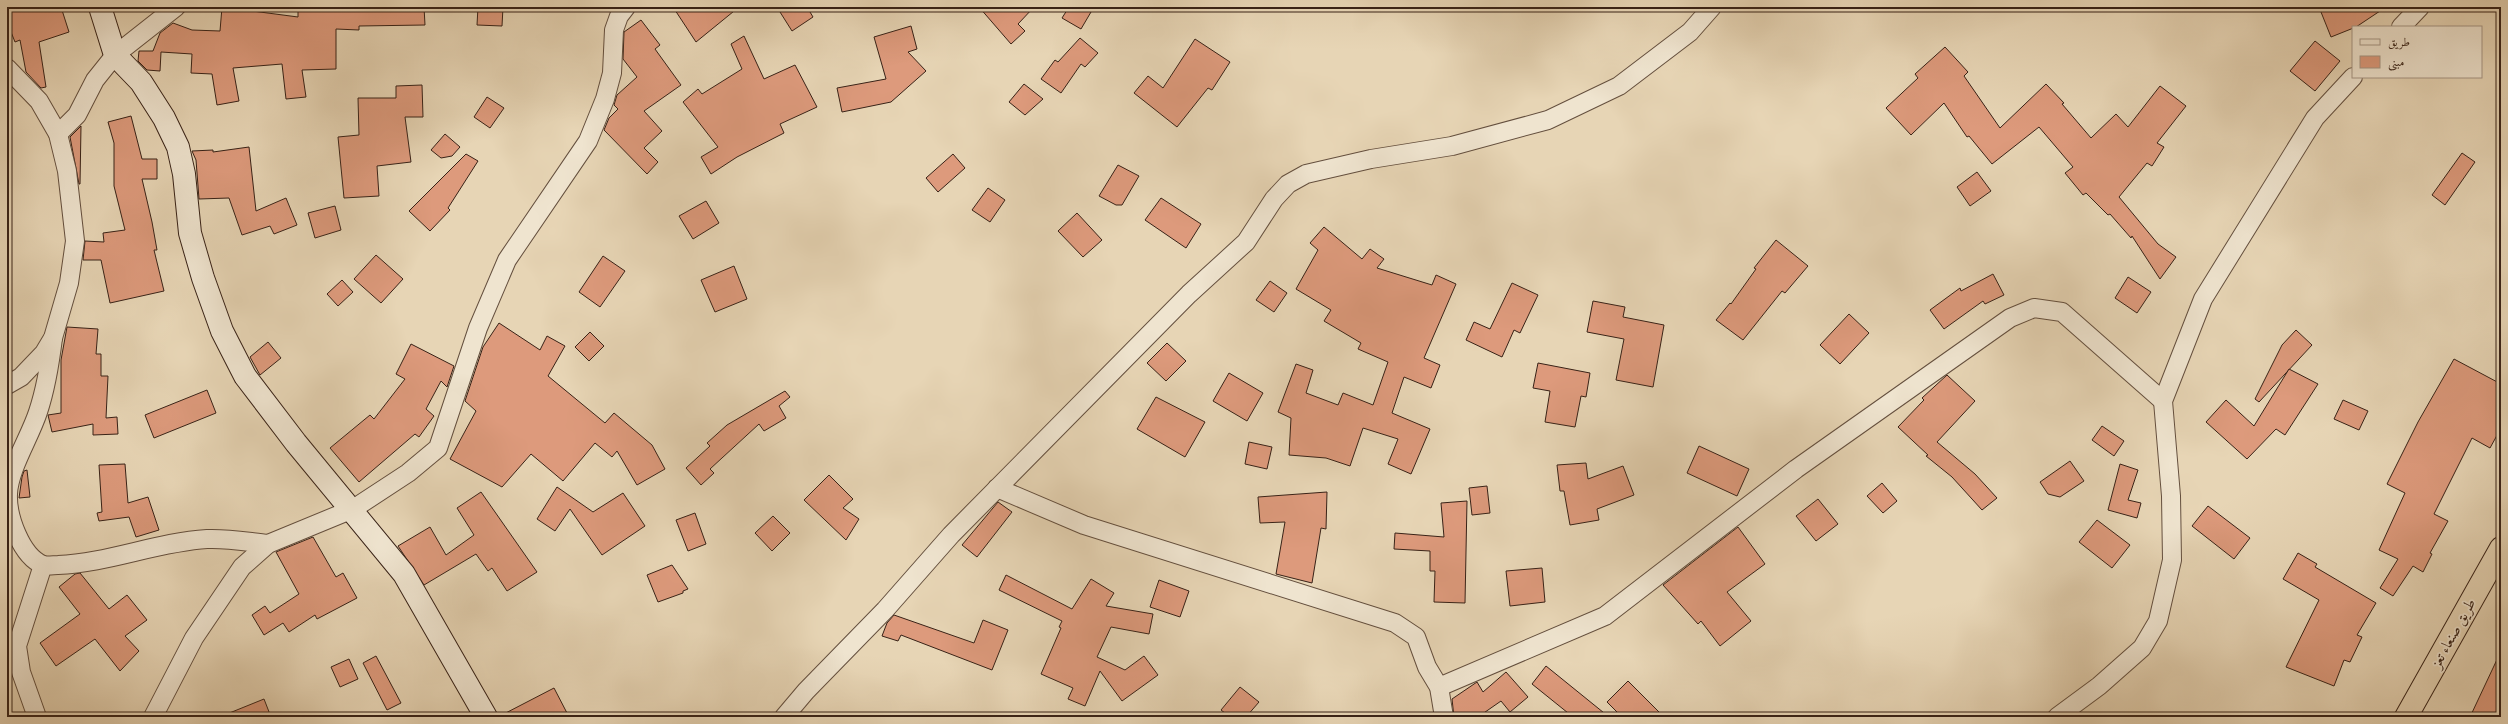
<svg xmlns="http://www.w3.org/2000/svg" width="2508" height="724" font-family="'IM FELL French Canon',Amiri,serif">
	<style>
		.building { fill: #dd9a7c; stroke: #382217 }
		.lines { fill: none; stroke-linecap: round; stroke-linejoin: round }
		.street-casing { stroke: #644f3e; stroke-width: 20 }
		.secondary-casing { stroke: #382217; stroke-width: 24 }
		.highway-casing { stroke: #382217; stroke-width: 24 }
		.street { stroke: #efe4cf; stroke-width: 18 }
		.secondary { stroke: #efe4cf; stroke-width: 22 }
		.highway { stroke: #e7d5b5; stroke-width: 22 }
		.labels { text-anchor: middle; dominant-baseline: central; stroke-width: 3.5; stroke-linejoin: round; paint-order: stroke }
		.street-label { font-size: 15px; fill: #382217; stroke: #efe4cf }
	</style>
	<rect width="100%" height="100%" fill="#e7d5b5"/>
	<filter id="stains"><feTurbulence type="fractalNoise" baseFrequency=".005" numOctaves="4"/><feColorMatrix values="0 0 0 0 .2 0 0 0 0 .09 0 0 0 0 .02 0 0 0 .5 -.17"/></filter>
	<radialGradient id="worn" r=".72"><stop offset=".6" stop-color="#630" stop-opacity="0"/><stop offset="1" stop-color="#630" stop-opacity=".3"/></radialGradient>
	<g class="building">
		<polygon points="7,7 61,7 69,32 39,42 46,87 41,88 26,72 20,40 15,42 7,22"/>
		<polygon points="222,7 298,17 298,7 424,7 425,25 359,26 359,30 336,29 336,69 302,70 306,97 286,99 282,64 233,68 239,101 217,105 212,74 191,73 192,54 161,52 160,71 147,70 138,61 139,51 153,51 160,33 173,23 192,30 220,31"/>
		<polygon points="478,7 503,7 502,26 477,25"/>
		<polygon points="673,7 739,7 696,42"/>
		<polygon points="788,7 807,7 813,17 792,31 780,12"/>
		<polygon points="979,7 1034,7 1018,24 1025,31 1011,44"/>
		<polygon points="1069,7 1082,7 1091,12 1081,29 1062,18"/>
		<polygon points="2319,7 2386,7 2356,27 2331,37"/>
		<polygon points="641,20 660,45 655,49 681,85 644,111 662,131 644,148 658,162 647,174 604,130 609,118 618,109 614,105 617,95 637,77 623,59 624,32"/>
		<polygon points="911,26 917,49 908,52 926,71 891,102 842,112 837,88 886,79 874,37"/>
		<polygon points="744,36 764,79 795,65 817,107 780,124 784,133 737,157 711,174 701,157 718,147 683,102 698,89 702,94 742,69 731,44"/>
		<polygon points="1080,38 1098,53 1085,67 1081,64 1061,93 1041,79 1055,60 1058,62"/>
		<polygon points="1195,39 1230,62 1212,90 1208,88 1177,127 1134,93 1148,76 1163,88"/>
		<polygon points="2315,41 2340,61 2315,91 2290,71"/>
		<polygon points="1945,47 1968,72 1964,76 2000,128 2046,84 2064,103 2062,104 2091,138 2116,114 2128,127 2160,86 2186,106 2157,143 2164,147 2152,166 2147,163 2119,197 2158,244 2176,257 2160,279 2132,236 2131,238 2110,214 2108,215 2086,193 2083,195 2065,173 2073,167 2039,127 1992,164 1969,136 1967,137 1944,103 1911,135 1886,108 1918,78 1915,74"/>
		<polygon points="1024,84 1043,99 1025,115 1009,102"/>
		<polygon points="422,85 423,117 405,117 411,162 377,166 379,196 344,198 338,137 359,135 358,98 396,98 396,86"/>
		<polygon points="487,97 504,108 490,128 474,117"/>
		<polygon points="131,116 142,159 157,159 157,179 142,179 152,222 157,250 154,250 164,291 110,303 101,260 83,260 85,241 104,242 103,233 125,230 114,186 114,143 108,122"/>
		<polygon points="81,126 80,184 79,184 70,137"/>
		<polygon points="445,134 460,147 452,156 441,158 431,150"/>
		<polygon points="249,147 256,211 286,198 297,225 274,234 270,226 242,235 229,198 199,199 196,160 192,151 213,150 213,152"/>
		<polygon points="2462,153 2475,162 2445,205 2432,195"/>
		<polygon points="466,154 478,161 448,208 450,210 430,231 409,211"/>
		<polygon points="953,154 965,168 938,192 926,178"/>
		<polygon points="1118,165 1139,176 1122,205 1116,205 1099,196"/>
		<polygon points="1977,172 1991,191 1970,206 1957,187"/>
		<polygon points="988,188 1005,200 990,222 972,210"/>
		<polygon points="1161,198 1201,224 1186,248 1145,220"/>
		<polygon points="706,201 719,223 693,239 679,216"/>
		<polygon points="335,206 341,230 315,238 308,213"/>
		<polygon points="1077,213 1102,240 1083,257 1058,231"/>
		<polygon points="1324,227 1362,259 1370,249 1384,259 1377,268 1432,285 1436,275 1456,284 1424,358 1440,365 1431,388 1404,377 1392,413 1430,429 1411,474 1388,464 1398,439 1363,428 1350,466 1326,458 1289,455 1291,418 1278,412 1296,364 1313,370 1306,393 1338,405 1343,393 1373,405 1388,362 1358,349 1361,343 1324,321 1331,310 1296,289 1318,250 1310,243"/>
		<polygon points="1776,240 1808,266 1785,293 1782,291 1743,340 1716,320 1730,303 1731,304 1756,269 1754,268"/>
		<polygon points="376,255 403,279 381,303 354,279"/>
		<polygon points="603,256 625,271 600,307 579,292"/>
		<polygon points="734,266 747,299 715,312 701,280"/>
		<polygon points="1993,274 2004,295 1985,304 1983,301 1944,329 1930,310 1960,288 1961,291"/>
		<polygon points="2128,277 2151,292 2137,313 2115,298"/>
		<polygon points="342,280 353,292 338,306 327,294"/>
		<polygon points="1270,281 1287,293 1274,312 1256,300"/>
		<polygon points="1512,283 1538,295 1520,333 1514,330 1502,357 1466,340 1474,322 1490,329"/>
		<polygon points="1593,301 1625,307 1623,317 1664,325 1653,387 1616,380 1624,339 1587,332"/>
		<polygon points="1849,314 1869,333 1840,364 1820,345"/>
		<polygon points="499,323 540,350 547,336 565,346 548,376 605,423 614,413 652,445 665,469 637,485 617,451 612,457 595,443 563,481 531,454 502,487 450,459 476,411 465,401 483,347"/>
		<polygon points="67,327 98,329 96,354 101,354 101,376 108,376 106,418 117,417 118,434 93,435 93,424 52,432 48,415 61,413 61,360"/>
		<polygon points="2296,330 2312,345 2259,402 2255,399 2282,345"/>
		<polygon points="590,332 604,346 589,361 575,347"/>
		<polygon points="268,342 281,358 260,375 250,357"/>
		<polygon points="1167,343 1186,361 1166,381 1147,363"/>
		<polygon points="411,344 454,366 447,387 441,381 426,409 434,416 419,437 415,434 359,482 330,448 370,415 374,419 405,379 396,374"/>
		<polygon points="2454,359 2501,384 2501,428 2490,448 2472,438 2434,514 2448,521 2430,553 2432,554 2423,572 2413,566 2393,596 2380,588 2398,559 2379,550 2405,493 2387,484 2418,422"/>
		<polygon points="1538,363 1590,373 1586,397 1581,396 1575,427 1545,422 1550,391 1533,388"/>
		<polygon points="2289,369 2318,384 2285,435 2276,429 2247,459 2206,422 2226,400 2254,426"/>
		<polygon points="1229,373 1263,393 1247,421 1213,401"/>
		<polygon points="1947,375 1975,401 1937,442 1975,474 1997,498 1982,510 1952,477 1926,456 1928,455 1898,427 1924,400 1922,398"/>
		<polygon points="207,390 216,413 154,438 145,415"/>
		<polygon points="785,391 790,397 779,406 786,418 764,431 759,424 710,469 714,473 701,485 686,468 710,446 707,443 727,425"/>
		<polygon points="1156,397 1205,422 1185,457 1137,429"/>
		<polygon points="2343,400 2368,411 2359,430 2334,419"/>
		<polygon points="2102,426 2124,441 2114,456 2092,440"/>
		<polygon points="1249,442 1272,447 1267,469 1245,464"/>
		<polygon points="1699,446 1749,469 1737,496 1687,473"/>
		<polygon points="2070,461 2084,481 2060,497 2048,494 2040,482"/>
		<polygon points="1586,463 1588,479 1623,466 1634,495 1597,509 1599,520 1570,525 1564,491 1560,491 1557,465"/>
		<polygon points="125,464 128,503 148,497 159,530 136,537 129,517 99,521 97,513 102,512 99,465"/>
		<polygon points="2120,464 2138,470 2128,500 2141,503 2137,518 2108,510"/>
		<polygon points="27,470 30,497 19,498 22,477 24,471"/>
		<polygon points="829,475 853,499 843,508 859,519 846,540 804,500"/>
		<polygon points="1882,483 1897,501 1883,513 1867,496"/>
		<polygon points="1487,486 1490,513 1472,515 1469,488"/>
		<polygon points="557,487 593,512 623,493 645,526 602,555 570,509 555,531 537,519"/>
		<polygon points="481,492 537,572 507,591 492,568 488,571 476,554 424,585 398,546 430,527 446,555 474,535 457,508"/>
		<polygon points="1327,492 1326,529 1321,528 1312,583 1276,574 1285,522 1260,523 1258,497"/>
		<polygon points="1818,499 1838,524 1816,541 1796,516"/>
		<polygon points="1467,501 1465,603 1434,602 1435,571 1430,571 1430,551 1394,549 1395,533 1444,537 1441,503"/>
		<polygon points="998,502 1012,512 977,557 962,545"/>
		<polygon points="2208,506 2250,538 2234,559 2192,526"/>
		<polygon points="695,513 706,544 688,551 676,520"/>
		<polygon points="773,516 790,533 772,551 755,533"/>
		<polygon points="2097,520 2130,545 2112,568 2079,542"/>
		<polygon points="1738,527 1765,564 1727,592 1751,621 1720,646 1701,621 1698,624 1663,585"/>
		<polygon points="313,537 336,577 343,573 357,598 317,619 315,615 289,632 283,623 264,635 252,615 265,606 270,613 299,594 276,552"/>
		<polygon points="2298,553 2317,564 2315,567 2376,603 2357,635 2362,637 2350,662 2344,660 2334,686 2286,667 2319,600 2283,579"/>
		<polygon points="672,565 688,589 683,591 683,593 658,602 647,575"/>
		<polygon points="1542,568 1545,602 1510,606 1506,571"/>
		<polygon points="80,573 109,609 127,595 147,620 125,636 139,651 120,671 95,639 56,666 40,643 80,614 59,587 75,574"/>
		<polygon points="1006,575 1072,609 1091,579 1114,593 1106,606 1153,614 1149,634 1111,627 1097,657 1125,670 1144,656 1158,675 1122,701 1100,671 1085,706 1068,699 1073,688 1041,674 1061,628 1059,627 1062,621 999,590"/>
		<polygon points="1159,580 1189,591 1180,617 1150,607"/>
		<polygon points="894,615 974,643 983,620 1008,630 992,670 901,635 898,641 882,636 887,623"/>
		<polygon points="2501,651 2501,717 2470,717"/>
		<polygon points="376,656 401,703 387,710 363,663"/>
		<polygon points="349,659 358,679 340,687 331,667"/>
		<polygon points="1546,666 1609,717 1573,717 1532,684"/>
		<polygon points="1506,672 1528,697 1510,712 1501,701 1478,717 1454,717 1452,699 1477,682 1483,692"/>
		<polygon points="1628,681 1664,717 1622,717 1607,702"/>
		<polygon points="1240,687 1259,702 1246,717 1230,717 1221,710"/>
		<polygon points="554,688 567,713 558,717 498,717"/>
		<polygon points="264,699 271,717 222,717 222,716"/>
	</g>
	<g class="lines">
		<g class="street-casing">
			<g id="street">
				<polyline points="2401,27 2420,7"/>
				<polyline points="7,68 39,101 58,134 67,171 75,241 69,283 53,338 44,353 21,377 7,385"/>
				<polyline points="58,134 77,115 95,80 115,55 176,7"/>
				<path d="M53 338C50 363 46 388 38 412 30 437 9 469 8 494 7 516 21 556 43 565 47 566 54 565 58 565 108 563 157 542 207 539 228 538 248 542 268 544"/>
				<polyline points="997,488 1084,525 1395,623 1416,637 1427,667 1439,687 1444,717"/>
				<polyline points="1439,687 1605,616 1796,469 2010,318 2034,308 2062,312 2163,401"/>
				<polyline points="37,717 21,672 17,646 43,565"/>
				<polyline points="153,717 194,638 242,567 268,544 353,509 408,473 438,448 478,328 507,260 588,141 605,99 612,73 614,30 619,16 626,7"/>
				<polyline points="784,717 806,691 885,610 951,535 1189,294 1246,242 1274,199 1288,184 1306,174 1371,159 1452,146 1548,120 1619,86 1690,32 1712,7"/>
				<polyline points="2057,717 2099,686 2142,648 2158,621 2172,560 2171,496 2163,401 2203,299 2315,118 2353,77"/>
			</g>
		</g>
		<g class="secondary-casing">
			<polyline id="secondary" points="100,7 115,55 141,82 164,118 178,147 184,174 190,233 203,278 222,331 245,376 296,443 404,574 486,717"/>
		</g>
		<g class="highway-casing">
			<polyline id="highway" points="2406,717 2501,548"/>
		</g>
		<use href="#street" class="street"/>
		<use href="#secondary" class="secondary"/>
		<use href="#highway" class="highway"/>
	</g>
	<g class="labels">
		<g class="street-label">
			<text transform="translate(2453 633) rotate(-61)">طريق صنعاء تعز</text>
		</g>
	</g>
	<rect width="2508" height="724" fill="none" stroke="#e7d5b5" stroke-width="24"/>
	<rect x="8" y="8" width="2492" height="708" fill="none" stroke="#382217" stroke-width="2"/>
	<rect x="12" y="12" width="2484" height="700" fill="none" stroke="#382217"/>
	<rect x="2352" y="26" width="130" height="52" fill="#efe4cf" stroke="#a69685"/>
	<rect x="2360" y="39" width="20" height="6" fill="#efe4cf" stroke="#a69685"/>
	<text x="2388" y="46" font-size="12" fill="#382217">طريق</text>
	<rect x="2360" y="56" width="20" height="12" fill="#dd9a7c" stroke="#a69685"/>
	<text x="2388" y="66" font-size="12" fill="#382217">مبنى</text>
	<rect width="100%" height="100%" filter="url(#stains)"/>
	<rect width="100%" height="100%" fill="url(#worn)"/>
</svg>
